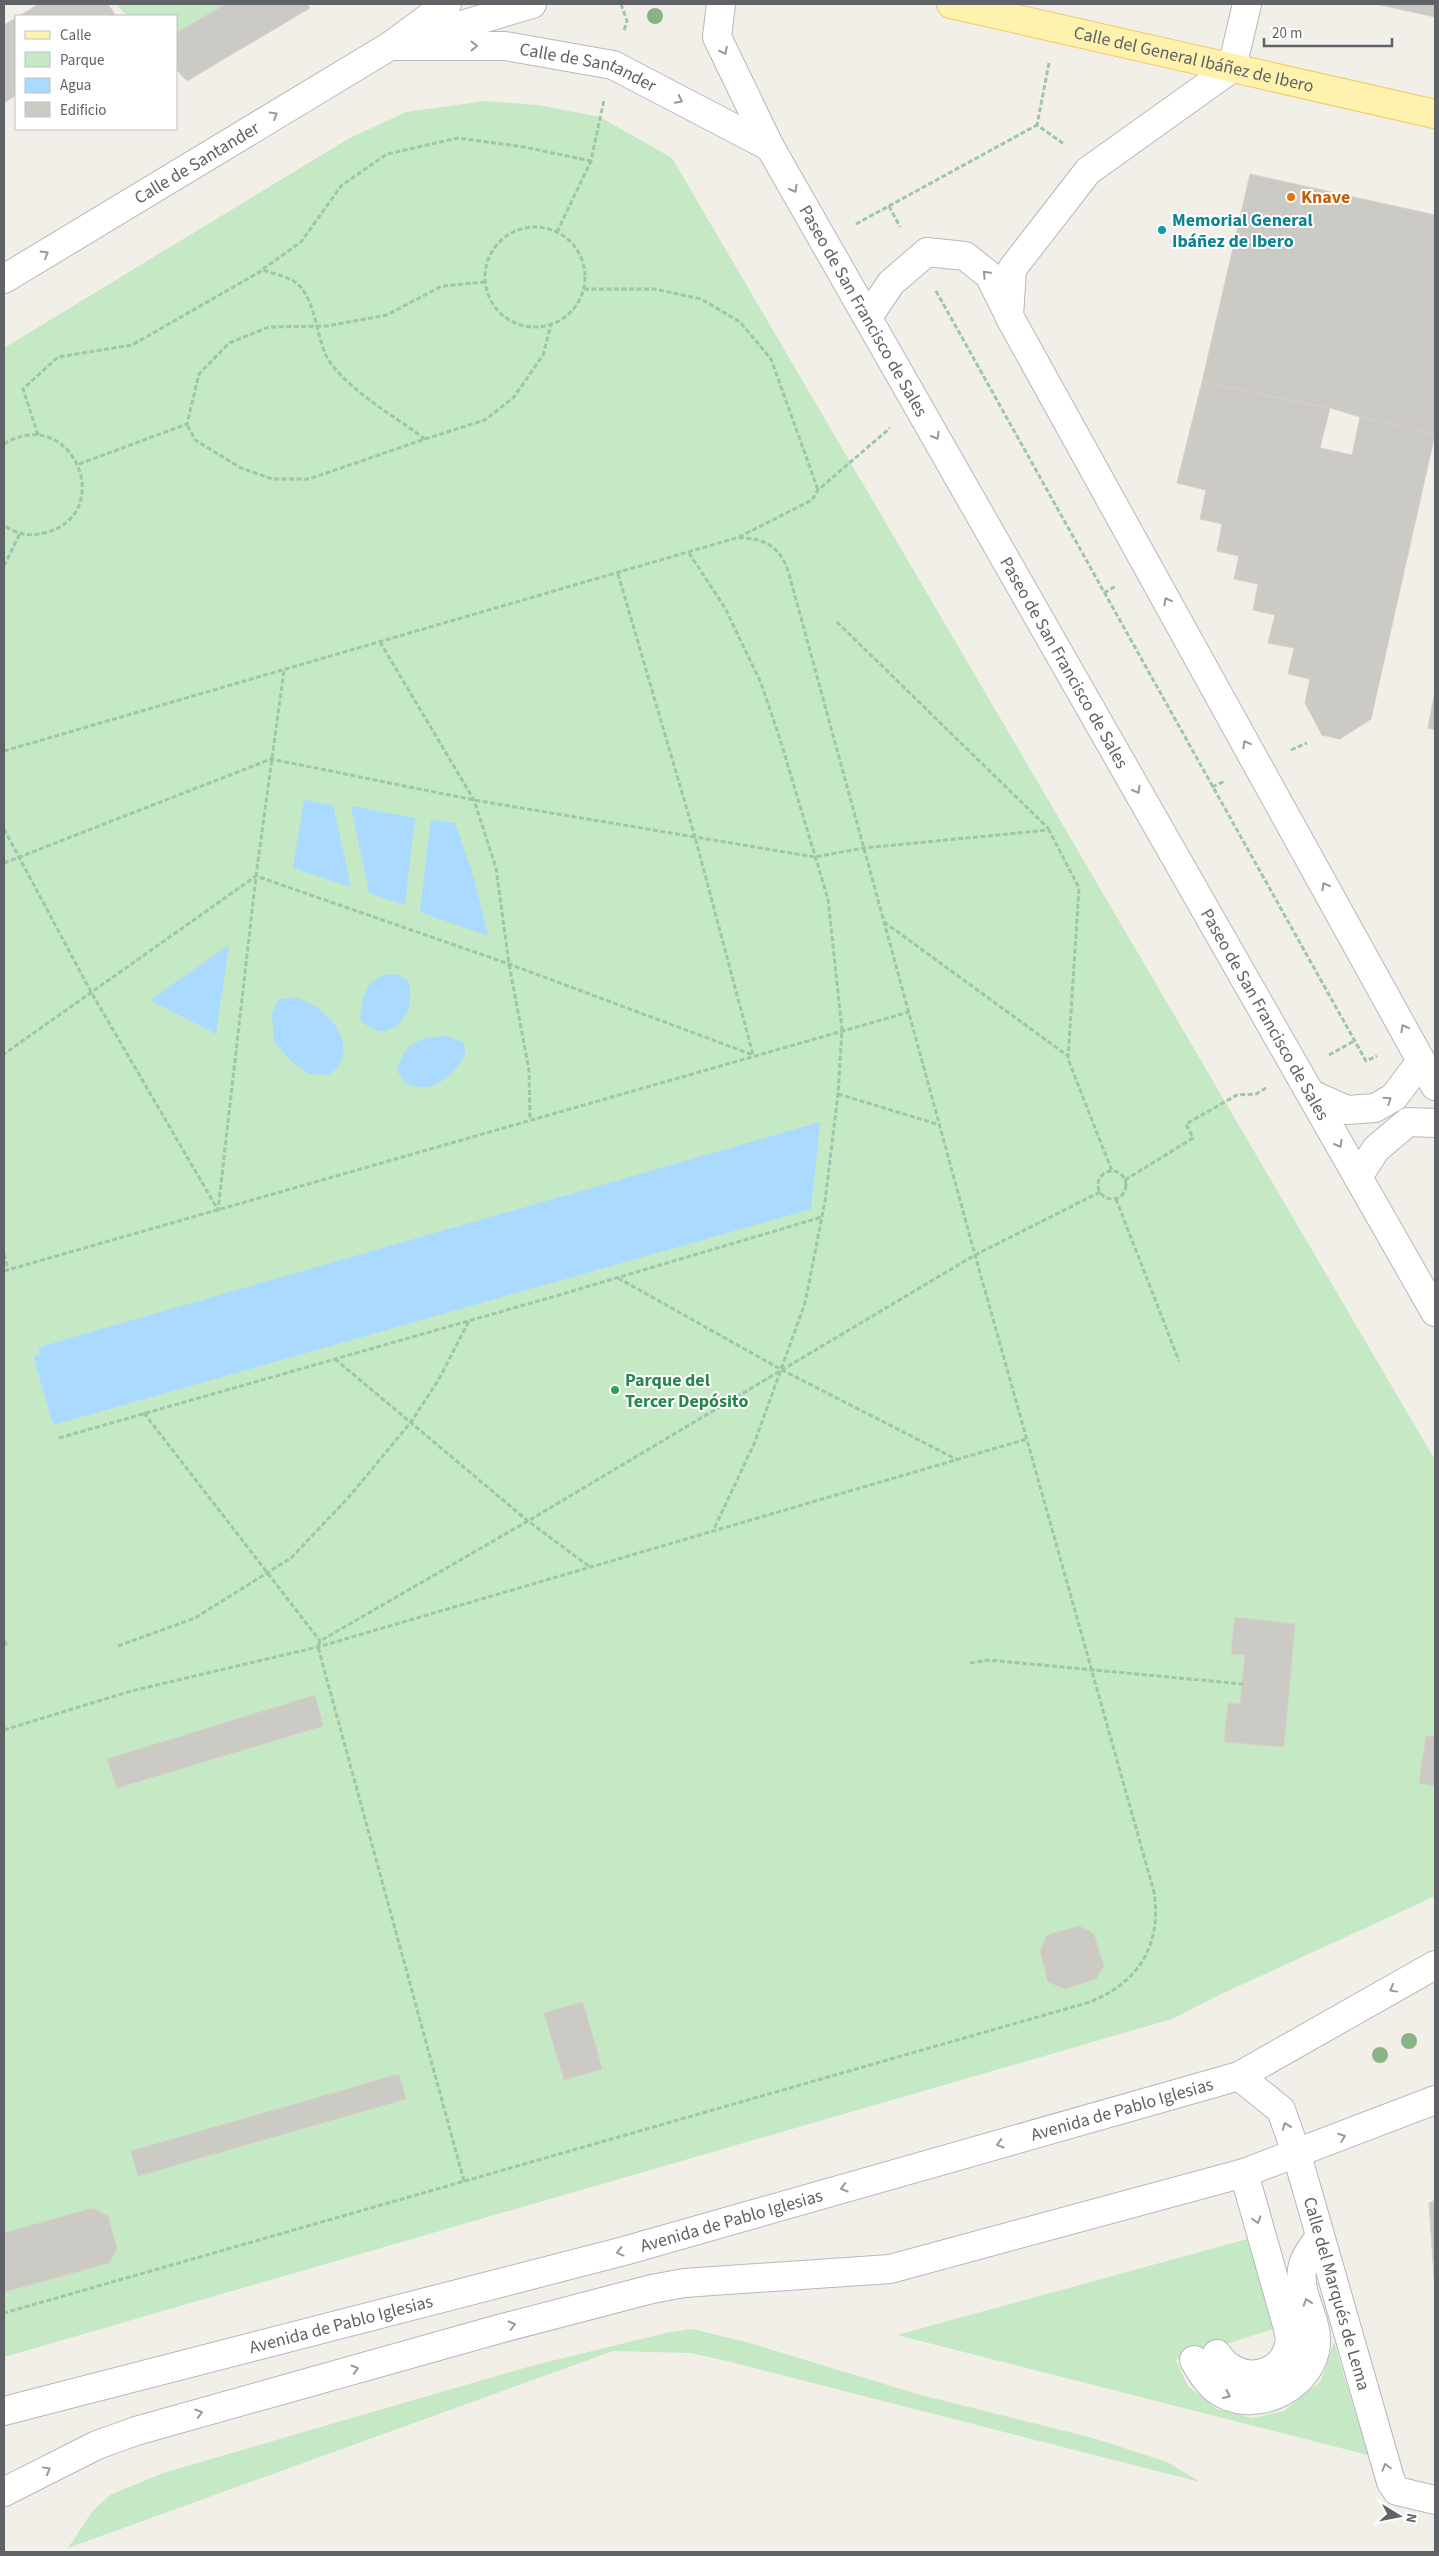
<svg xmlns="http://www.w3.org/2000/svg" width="1439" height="2556" font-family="'Source Sans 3',sans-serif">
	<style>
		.green { fill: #c5e8c5; fill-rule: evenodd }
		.water { fill: #aadaff }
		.building { fill: #cccac5; stroke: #d6d1c6 }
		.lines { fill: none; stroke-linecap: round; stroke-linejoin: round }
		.minor-casing { stroke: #b5b8bc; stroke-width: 30 }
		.major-casing { stroke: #f2c960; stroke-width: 30 }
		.path { stroke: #9cc7a9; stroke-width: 3; stroke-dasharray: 5 2.5; stroke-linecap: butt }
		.minor { stroke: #fff; stroke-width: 28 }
		.major { stroke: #fff2af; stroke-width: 28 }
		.tree { fill: #89b387 }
		.oneway { stroke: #979a9d }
		.food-dot { fill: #e8710a; stroke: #fff; stroke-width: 2 }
		.culture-dot { fill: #0f9aa8; stroke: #fff; stroke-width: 2 }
		.leisure-dot { fill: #2e9e5b; stroke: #fff; stroke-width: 2 }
		.labels { text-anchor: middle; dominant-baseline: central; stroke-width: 4; stroke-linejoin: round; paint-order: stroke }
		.street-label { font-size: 18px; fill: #5f6368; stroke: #fff }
		.food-label { font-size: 18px; font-weight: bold; fill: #c56008; stroke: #fff; text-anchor: start }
		.culture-label { font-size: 18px; font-weight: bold; fill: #0d838f; stroke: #fff; text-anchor: start }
		.leisure-label { font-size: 18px; font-weight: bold; fill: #27864d; stroke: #fff; text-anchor: start }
	</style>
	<rect width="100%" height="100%" fill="#f1efe8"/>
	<g class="green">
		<polygon points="116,4 226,4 176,33 176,16 127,16"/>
		<path d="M485 101 538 105 600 117 672 158 1435 1460V1896L1219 1995 1172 2019 4 2357V348L348 139 406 112ZM819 1123 53 1425 33 1356 40 1354V1347Z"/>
		<polygon points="1251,2238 1277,2328 1176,2360 1188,2386 1217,2409 1252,2418 1284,2411 1321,2381 1334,2342 1368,2455 897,2335"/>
		<polygon points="692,2329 746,2342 917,2394 1093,2438 1167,2462 1200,2482 727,2361 690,2353 613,2351 68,2548 92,2512 110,2495 163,2473 531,2366 670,2332"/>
	</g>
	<g class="water">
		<polygon points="304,800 333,805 351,887 293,868"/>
		<polygon points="351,806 415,818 405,905 369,893"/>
		<polygon points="431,820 455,823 474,878 488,936 420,912"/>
		<polygon points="229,945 216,1034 150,1000"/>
		<path d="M396 974 408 980C419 1015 387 1050 360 1019 363 992 366 976 396 974Z"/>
		<path d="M294 997C319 1003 355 1034 340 1064 338 1068 332 1072 329 1075L309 1074 291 1061 274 1042 272 1014 278 1000Z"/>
		<path d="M446 1036 464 1043 465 1055C457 1069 443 1085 426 1087 420 1088 412 1085 406 1084L397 1071C405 1042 417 1038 446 1036Z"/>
		<polygon points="820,1122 811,1209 53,1425 33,1356 40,1354 39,1347"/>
	</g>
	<g class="building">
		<polygon points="39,4 108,4 116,16 19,16"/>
		<polygon points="226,4 307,4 310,8 187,81 176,69 176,33"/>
		<polygon points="1376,4 1435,4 1435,17"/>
		<polygon points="16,18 16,95 4,103 4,25"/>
		<polygon points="1250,174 1435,215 1435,434 1360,417 1330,408 1202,382"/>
		<polygon points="1202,382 1330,408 1320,448 1352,455 1360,417 1435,434 1371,719 1340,739 1322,735 1305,703 1310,679 1288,674 1294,648 1268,643 1275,615 1253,610 1258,584 1234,579 1239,556 1217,551 1222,524 1200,519 1206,490 1177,483"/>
		<polygon points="1435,690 1435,730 1428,728"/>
		<polygon points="1235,1617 1295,1624 1284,1747 1224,1742 1228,1703 1240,1704 1245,1655 1231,1654"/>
		<polygon points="315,1695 323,1726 117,1788 107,1759"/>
		<polygon points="1426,1736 1435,1737 1435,1786 1419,1783"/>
		<polygon points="1079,1926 1094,1934 1104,1966 1096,1979 1065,1989 1048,1982 1040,1951 1047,1935"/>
		<polygon points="583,2002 602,2069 564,2080 544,2013"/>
		<polygon points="399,2074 406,2099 138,2176 131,2151"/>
		<polygon points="1435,2200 1435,2292 1429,2203"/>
		<polygon points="93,2208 108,2216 117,2249 109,2263 4,2292 4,2233"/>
	</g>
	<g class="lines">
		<g class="minor-casing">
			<g id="minor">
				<path id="s1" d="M721 4 717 37 770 147 1435 1312"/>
				<polyline points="1247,4 1232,68 1088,171 1012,269 1009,316 1435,1086"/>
				<polyline points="418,38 532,4"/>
				<path id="s2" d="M390 46H505L613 65 770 147"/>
				<path id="s3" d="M4 279 390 46 447 4"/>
				<polyline points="868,317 891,283 927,252 965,256 989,275 1009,315"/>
				<polyline points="1311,1094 1347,1110 1375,1108 1394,1097 1421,1061"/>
				<polyline points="1358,1177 1376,1149 1408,1122 1435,1123"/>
				<path id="s4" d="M1239 2076 1281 2110 1297 2155 1391 2482 1397 2491 1435 2500"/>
				<path d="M1217 2354C1221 2359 1225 2365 1231 2368 1253 2382 1284 2372 1289 2344 1291 2339 1288 2331 1287 2325L1244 2173"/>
				<path d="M1194 2360C1200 2371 1207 2383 1217 2390 1251 2415 1306 2391 1315 2351 1322 2320 1293 2293 1304 2262 1307 2253 1315 2244 1320 2236"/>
				<path id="s5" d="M4 2411 624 2251 1239 2076 1435 1965"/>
				<polyline points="4,2492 97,2445 136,2431 499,2329 652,2289 684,2283 890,2269 1244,2173 1435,2100"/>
			</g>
		</g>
		<g class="major-casing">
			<g id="major">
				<path id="s6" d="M951 4 1435 114"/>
			</g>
		</g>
		<g class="path">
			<polyline points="621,4 627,21 624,31"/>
			<polyline points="1049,63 1037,125 1064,144"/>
			<polyline points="889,206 900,227"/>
			<polyline points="856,224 1037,125"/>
			<circle cx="535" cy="277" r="50"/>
			<polyline points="557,232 591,161 604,100"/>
			<polyline points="263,269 301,242 341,186 387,154 458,138 524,147 591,161"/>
			<polyline points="584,289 654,289 701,299 740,322 771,359 818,490"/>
			<polyline points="936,291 1366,1061 1377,1056"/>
			<path d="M38 435 23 389 58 357 132 345 263 270C272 273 283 276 292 280 319 296 314 343 332 365 356 395 394 416 425 439L309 479H272L241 468 195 440 187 424"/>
			<polyline points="425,439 485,420 514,397 543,355 551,325"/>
			<path d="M4 444C72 402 119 515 44 533 30 537 15 534 4 525"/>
			<polyline points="79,464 187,424 199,374 229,343 269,327 327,326 387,315 442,286 485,282"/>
			<polyline points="739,537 812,500 818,490 890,428"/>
			<polyline points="689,553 725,608 761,683 779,736 828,899 842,1030 838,1094 825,1201 805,1303 754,1444 713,1531"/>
			<polyline points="4,566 20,533"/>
			<polyline points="618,574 695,837 815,857 864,848 1049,830 1079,888 1068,1059 1112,1171"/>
			<polyline points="1104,593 1116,586"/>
			<polyline points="837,622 1049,829"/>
			<polyline points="380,642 474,800 496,868 509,964 529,1070 530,1119"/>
			<polyline points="1291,750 1307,743"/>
			<path d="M4 751 736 538C763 537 781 546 789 574L975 1255 1154 1892C1162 1945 1139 1982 1090 2002L4 2313"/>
			<polyline points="1212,787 1225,781"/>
			<polyline points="4,829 91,992 218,1210 256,876 284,670"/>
			<polyline points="4,863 271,759 474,800 695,837 753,1055 509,964 256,876 4,1054"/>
			<polyline points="884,922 1068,1056"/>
			<polyline points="1329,1055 1354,1041"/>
			<polyline points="838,1094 940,1125"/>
			<circle cx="1112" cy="1185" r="14"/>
			<polyline points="1125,1180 1193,1138 1186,1124 1237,1095 1256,1094 1266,1088"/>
			<polyline points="1116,1199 1179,1361"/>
			<polyline points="4,1254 8,1270"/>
			<polyline points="4,1271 909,1012"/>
			<polyline points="618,1278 782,1370 956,1459"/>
			<polyline points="335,1359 528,1521 590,1567"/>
			<polyline points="144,1413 320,1641"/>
			<polyline points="59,1438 559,1295 822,1217"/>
			<polyline points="4,1641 7,1646"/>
			<polyline points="118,1646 195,1618 291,1558 348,1498 411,1422 439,1379 469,1321"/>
			<polyline points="970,1663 988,1660 1243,1684"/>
			<polyline points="4,1730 131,1691 318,1647 1027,1439"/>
			<polyline points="464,2181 318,1647 320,1641 528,1521 975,1255 1100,1192"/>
		</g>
		<use href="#minor" class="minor"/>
		<use href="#major" class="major"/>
	</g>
	<g class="tree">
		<circle cx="655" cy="16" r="8"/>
		<circle cx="1409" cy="2041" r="8"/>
		<circle cx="1380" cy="2055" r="8"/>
	</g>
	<defs><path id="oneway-chevron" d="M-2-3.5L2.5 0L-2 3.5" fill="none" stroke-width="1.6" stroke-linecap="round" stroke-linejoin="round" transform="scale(1.25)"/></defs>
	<g class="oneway">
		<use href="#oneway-chevron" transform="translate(474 46)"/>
		<use href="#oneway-chevron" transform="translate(724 51) rotate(64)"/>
		<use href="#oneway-chevron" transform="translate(679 100) rotate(27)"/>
		<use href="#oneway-chevron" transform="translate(274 115) rotate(-31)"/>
		<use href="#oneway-chevron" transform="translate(794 189) rotate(60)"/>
		<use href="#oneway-chevron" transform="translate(45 254) rotate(-31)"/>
		<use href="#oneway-chevron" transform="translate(986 274) rotate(-134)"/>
		<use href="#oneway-chevron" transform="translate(936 436) rotate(60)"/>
		<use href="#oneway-chevron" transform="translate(1167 601) rotate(-119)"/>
		<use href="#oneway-chevron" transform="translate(1246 744) rotate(-119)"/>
		<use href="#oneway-chevron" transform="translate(1137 790) rotate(60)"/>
		<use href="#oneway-chevron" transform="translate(1325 886) rotate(-119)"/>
		<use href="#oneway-chevron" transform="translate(1404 1028) rotate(-119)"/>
		<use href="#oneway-chevron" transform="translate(1388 1100) rotate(-34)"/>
		<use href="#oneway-chevron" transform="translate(1339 1144) rotate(60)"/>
		<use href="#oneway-chevron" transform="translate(1393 1989) rotate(151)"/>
		<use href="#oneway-chevron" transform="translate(1286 2126) rotate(-110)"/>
		<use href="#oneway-chevron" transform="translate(1342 2137) rotate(-21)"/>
		<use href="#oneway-chevron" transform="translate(1000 2144) rotate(164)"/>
		<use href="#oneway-chevron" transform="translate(844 2188) rotate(164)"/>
		<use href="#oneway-chevron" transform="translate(1257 2220) rotate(74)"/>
		<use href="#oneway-chevron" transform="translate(620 2252) rotate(165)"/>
		<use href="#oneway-chevron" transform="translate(1307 2302) rotate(-109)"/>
		<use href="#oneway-chevron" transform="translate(512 2325) rotate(-14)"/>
		<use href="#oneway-chevron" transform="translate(355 2369) rotate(-16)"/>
		<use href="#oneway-chevron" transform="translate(1227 2395) rotate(24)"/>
		<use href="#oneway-chevron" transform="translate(199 2413) rotate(-16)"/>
		<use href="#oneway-chevron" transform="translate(1386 2467) rotate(-106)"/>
		<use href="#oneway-chevron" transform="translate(47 2470) rotate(-29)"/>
	</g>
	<circle class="food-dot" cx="1291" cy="197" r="5"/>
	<circle class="culture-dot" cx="1162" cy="230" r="5"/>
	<circle class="leisure-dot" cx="615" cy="1390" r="5"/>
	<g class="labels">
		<g class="street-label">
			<text stroke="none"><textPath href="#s6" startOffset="249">Calle del General Ibáñez de Ibero</textPath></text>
			<text stroke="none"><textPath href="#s2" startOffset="201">Calle de Santander</textPath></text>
			<text stroke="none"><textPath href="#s3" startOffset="225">Calle de Santander</textPath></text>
			<text stroke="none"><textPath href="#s1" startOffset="344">Paseo de San Francisco de Sales</textPath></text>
			<text stroke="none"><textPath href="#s1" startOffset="749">Paseo de San Francisco de Sales</textPath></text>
			<text stroke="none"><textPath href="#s1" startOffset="1154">Paseo de San Francisco de Sales</textPath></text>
			<text stroke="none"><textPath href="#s5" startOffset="1158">Avenida de Pablo Iglesias</textPath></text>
			<text stroke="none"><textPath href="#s5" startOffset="752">Avenida de Pablo Iglesias</textPath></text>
			<text stroke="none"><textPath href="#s4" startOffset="246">Calle del Marqués de Lema</textPath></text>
			<text stroke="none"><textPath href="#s5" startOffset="348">Avenida de Pablo Iglesias</textPath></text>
		</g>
		<g class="food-label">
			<text x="1301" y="197">Knave</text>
		</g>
		<g class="culture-label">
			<text x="1172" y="220">Memorial General<tspan x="1172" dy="21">Ibáñez de Ibero</tspan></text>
		</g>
		<g class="leisure-label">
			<text x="625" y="1380">Parque del<tspan x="625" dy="21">Tercer Depósito</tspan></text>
		</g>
	</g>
	<rect width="1439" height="2556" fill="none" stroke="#5f6368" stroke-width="10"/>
	<rect x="15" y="15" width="162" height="115" fill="#ffffff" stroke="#bfc1c3"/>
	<rect x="25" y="31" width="25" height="8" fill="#fff2af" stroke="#bfc1c3"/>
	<text x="60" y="40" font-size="15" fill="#5f6368">Calle</text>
	<rect x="25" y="52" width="25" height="15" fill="#c5e8c5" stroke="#bfc1c3"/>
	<text x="60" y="65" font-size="15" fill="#5f6368">Parque</text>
	<rect x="25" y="78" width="25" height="15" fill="#aadaff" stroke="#bfc1c3"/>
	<text x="60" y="90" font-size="15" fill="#5f6368">Agua</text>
	<rect x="25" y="102" width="25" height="15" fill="#cccac5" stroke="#bfc1c3"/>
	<text x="60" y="115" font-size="15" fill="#5f6368">Edificio</text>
	<g transform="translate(1399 2516) rotate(100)" stroke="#ffffff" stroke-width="4" paint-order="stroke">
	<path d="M0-4L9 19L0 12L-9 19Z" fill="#5f6368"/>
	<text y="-8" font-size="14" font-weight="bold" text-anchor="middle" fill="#5f6368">N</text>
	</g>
	<path d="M1264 38v8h128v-8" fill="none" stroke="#5f6368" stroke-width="2.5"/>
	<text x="1272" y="38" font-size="15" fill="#5f6368" stroke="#ffffff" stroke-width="4" paint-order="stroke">20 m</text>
</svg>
